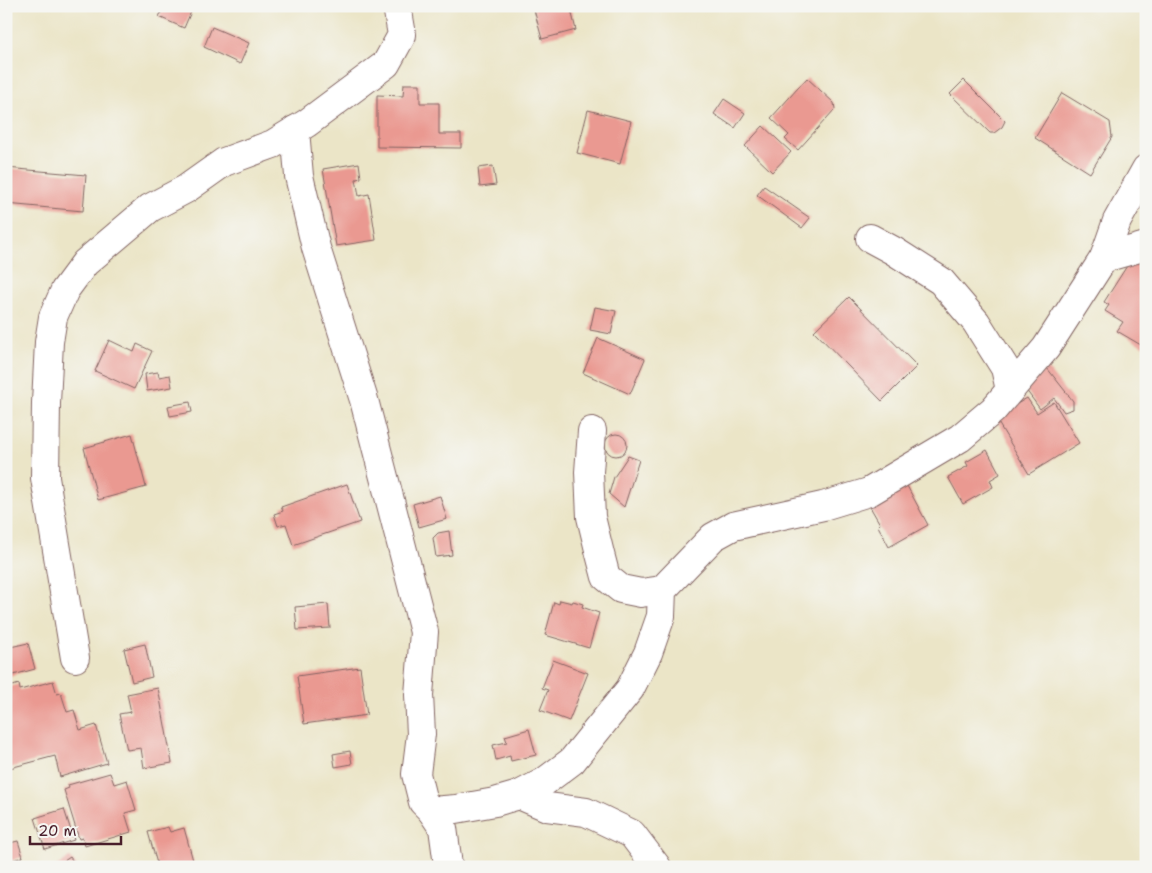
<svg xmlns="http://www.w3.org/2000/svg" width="1152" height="873" font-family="'Shantell Sans',sans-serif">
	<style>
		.building { fill: #ea9991 }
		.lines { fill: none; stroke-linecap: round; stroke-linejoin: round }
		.minor-casing { stroke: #826462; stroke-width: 30 }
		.minor { stroke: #fff; stroke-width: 28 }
	</style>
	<rect width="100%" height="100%" fill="#f6f6f2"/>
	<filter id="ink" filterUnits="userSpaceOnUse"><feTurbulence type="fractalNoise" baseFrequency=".02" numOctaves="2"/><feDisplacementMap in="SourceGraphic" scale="10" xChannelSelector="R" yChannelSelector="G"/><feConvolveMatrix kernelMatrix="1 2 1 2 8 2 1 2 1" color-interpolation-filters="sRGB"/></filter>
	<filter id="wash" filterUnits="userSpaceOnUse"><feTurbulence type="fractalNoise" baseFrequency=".0096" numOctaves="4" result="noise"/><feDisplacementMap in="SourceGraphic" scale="20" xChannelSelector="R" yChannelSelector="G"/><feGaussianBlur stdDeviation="1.12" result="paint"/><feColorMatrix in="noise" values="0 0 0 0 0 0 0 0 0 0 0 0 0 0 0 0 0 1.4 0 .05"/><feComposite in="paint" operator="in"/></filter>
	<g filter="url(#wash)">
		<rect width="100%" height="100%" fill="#ebe5c7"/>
		<g id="blocks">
			<g class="building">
				<polygon points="164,6 191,6 193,7 184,28 159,17"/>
				<polygon points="533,6 570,6 576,30 542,39"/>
				<polygon points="212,27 249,43 240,64 204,47"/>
				<polygon points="807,78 834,103 835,109 798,150 785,139 789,135 771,118"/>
				<polygon points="964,80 1005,121 1002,127 994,133 990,133 950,94"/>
				<polygon points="404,84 420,84 420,103 439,103 439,134 461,134 461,148 377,147 377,95 403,96"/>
				<polygon points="1062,93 1110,122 1112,137 1090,173 1035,138"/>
				<polygon points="724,99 745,113 735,128 714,114"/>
				<polygon points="588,110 631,121 620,164 577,153"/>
				<polygon points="763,126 791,152 772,172 745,146"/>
				<polygon points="359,163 361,178 356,179 359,196 369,194 376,240 336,246 323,169"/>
				<polygon points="493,166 496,185 480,187 478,168"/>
				<polygon points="6,168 86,175 83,211 6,204"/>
				<polygon points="764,186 810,218 802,228 757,195"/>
				<polygon points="1132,258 1146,267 1146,348 1117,331 1123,322 1105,311 1109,305 1104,302"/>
				<polygon points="849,297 917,366 882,401 814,331"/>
				<polygon points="595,307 616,311 611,334 590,330"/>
				<polygon points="598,338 645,359 630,394 583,373"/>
				<polygon points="109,340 134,352 137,344 152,351 134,389 95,371"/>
				<polygon points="1047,368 1073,401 1073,409 1064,412 1054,398 1040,409 1026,390"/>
				<polygon points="158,372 159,377 170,375 172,387 147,391 145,374"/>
				<polygon points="1027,398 1037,413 1054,402 1079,443 1029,474 997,421 1008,414 1007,410"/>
				<polygon points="190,402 192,412 170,416 168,406"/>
				<polygon points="132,434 146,487 98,500 84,448"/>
				<circle cx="616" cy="445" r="11"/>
				<polygon points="987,450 1000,474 990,480 993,487 963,504 948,477 968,466 966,462"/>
				<polygon points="628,456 639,460 624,507 609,494 614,477"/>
				<polygon points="347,484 360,522 293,545 286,524 278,526 274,514 283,511 281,507"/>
				<polygon points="906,484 928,525 889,547 878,526 880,524 869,505"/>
				<polygon points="440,496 447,519 419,527 413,504"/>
				<polygon points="449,531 452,555 436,557 433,538 438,533"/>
				<polygon points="560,600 572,603 573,601 583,604 582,607 599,613 589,648 545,635 554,602 559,604"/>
				<polygon points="328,604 330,628 297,630 295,607"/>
				<polygon points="28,643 35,669 6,677 6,648"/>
				<polygon points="145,644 152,677 132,682 124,649"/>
				<polygon points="553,660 588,673 569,721 540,710 548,690 542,688"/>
				<polygon points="360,667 367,715 304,724 297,676"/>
				<polygon points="53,681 57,694 61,693 67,712 74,710 80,730 96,725 107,763 60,777 55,756 6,769 6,688 19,684 20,690"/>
				<polygon points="158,688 172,763 144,768 141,748 127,750 119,714 131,712 127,694"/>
				<polygon points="529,729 536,755 511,761 510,756 496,760 493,745 507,742 505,736"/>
				<polygon points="350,751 352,764 335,767 333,754"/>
				<polygon points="110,773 114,784 127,780 136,810 125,813 131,832 85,846 83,838 79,839 64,790 69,788 68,785"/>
				<polygon points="64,809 74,840 45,849 35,818"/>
				<polygon points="168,827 170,832 184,828 194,864 183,867 158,867 148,832"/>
				<polygon points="18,841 23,857 6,862 6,844"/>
				<polygon points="70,857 77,867 55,867"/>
			</g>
		</g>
	</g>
	<g filter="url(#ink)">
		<use href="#blocks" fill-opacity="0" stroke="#826462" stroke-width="1"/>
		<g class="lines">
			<g class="minor-casing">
				<g id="minor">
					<polyline points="295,130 299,176 316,248 364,400 424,632 419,695 421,734 416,774 423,802 432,811 456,809 495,802 519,795 544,782 572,761 630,689 648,653 661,616 662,590 713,537 733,526 823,506 869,492 960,438 993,410 1046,348 1104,258 1146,246"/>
					<polyline points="870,238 894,251 941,281 976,322 1005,368 1010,390"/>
					<polyline points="1104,258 1117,221 1146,169"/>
					<polyline points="592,431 589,472 591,517 600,554 606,577 621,589 641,593 662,590"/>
					<polyline points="75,658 45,478 46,403 49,342 53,317 65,290 85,263 150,208 186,189 224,162 273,144 307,123 386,64 402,35 397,6"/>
					<polyline points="519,795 547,807 586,812 632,834 657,867"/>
					<polyline points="431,810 443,828 448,865 446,867"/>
				</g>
			</g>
			<use href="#minor" class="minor"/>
		</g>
	</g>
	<rect width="1152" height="873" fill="none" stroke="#f6f6f2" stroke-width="25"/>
	<path d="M30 836v8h91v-8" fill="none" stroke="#4a1f2b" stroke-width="2.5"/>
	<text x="38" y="836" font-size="15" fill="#4a1f2b" stroke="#f6f6f2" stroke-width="4" paint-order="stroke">20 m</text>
</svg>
